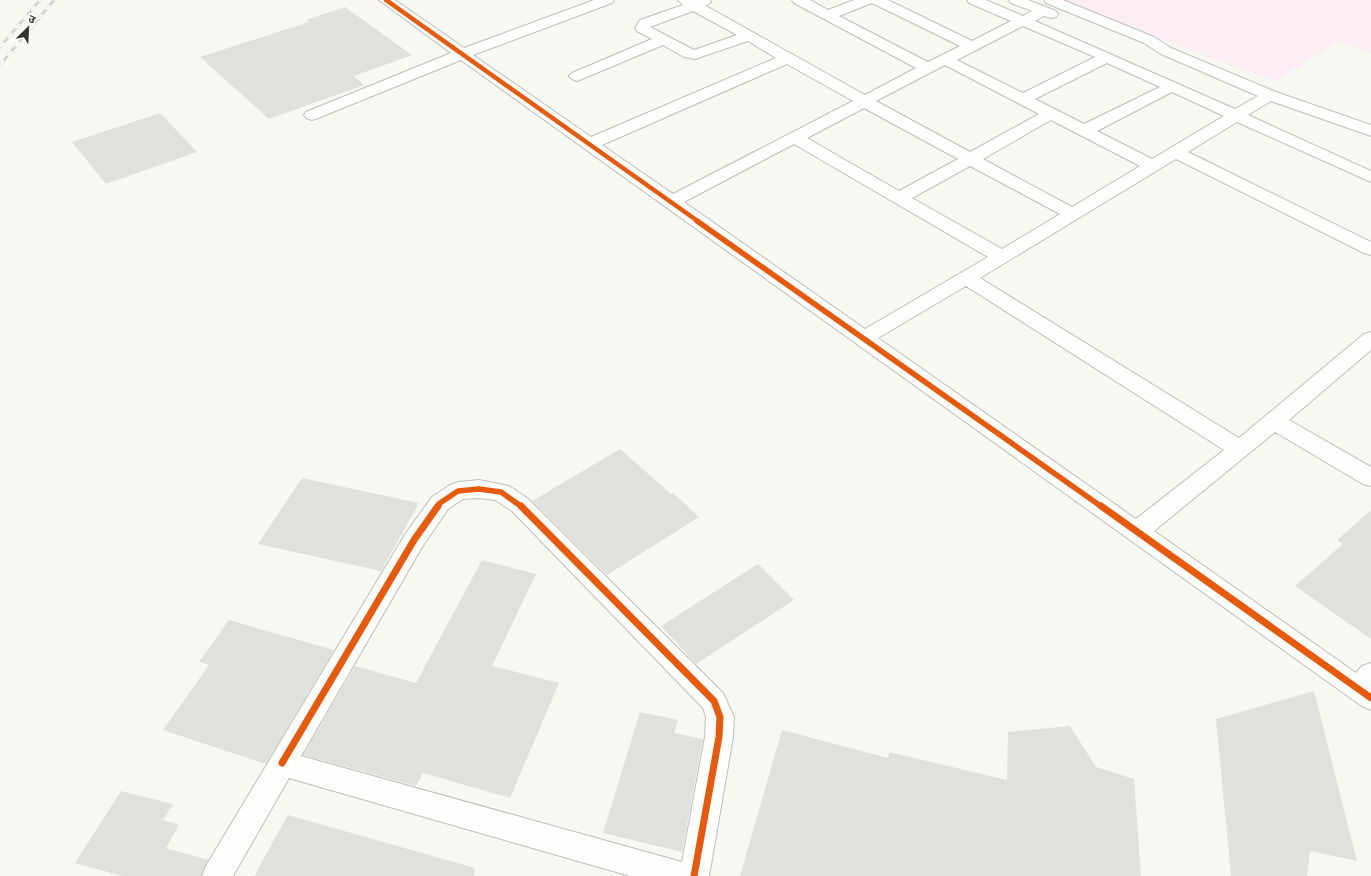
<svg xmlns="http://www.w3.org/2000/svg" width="1371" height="876" font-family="'Open Sans','Noto Sans Devanagari',sans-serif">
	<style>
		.green { fill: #faedf3 }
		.building { fill: #e0e0dc }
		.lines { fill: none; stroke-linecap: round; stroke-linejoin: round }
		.minor-casing { stroke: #bdbdb9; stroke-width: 2 }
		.minor { fill: #fefefd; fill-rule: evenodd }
		.rail-casing { stroke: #d5d5d4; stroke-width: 3 }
		.rail { stroke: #fff; stroke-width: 2; stroke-dasharray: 6; stroke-linecap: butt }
		.cycleway-far2-casing { stroke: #fff; stroke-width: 6 }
		.cycleway-far1-casing { stroke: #fff; stroke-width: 8 }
		.cycleway-casing { stroke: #fff; stroke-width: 10 }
		.cycleway-far2 { stroke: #e8590c; stroke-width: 4.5 }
		.cycleway-far1 { stroke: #e8590c; stroke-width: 5.5 }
		.cycleway { stroke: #e8590c; stroke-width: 7 }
	</style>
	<rect width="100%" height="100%" fill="#f8f8f3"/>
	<polygon class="green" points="1051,0 1371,0 1371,53 1338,41 1276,81"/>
	<g class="building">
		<polygon points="345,7 412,55 354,76 364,85 269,119 200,57 309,22 306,20"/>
		<polygon points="160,113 197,152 106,184 72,142"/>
		<polygon points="620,449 671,494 673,493 699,517 607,575 532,501"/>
		<polygon points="302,478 419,503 381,571 258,544"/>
		<polygon points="1371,510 1371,639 1295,586 1343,544 1337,540"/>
		<polygon points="482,560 536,574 492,666 559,683 510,798 423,773 416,786 303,755 355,666 416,683"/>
		<polygon points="758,564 794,600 696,664 661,626"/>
		<polygon points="229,620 334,650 266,764 163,730 209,665 199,662"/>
		<polygon points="1314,691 1357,861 1310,851 1307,876 1231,876 1216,719"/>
		<polygon points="640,712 678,720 674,733 703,739 682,852 603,833"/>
		<polygon points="1070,726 1096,767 1134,779 1141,876 740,876 782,730 888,758 889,752 1007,780 1008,732"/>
		<polygon points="121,791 173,804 163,820 179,825 166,848 208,860 201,876 122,876 75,863"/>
		<polygon points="288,815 475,868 474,876 254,876"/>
	</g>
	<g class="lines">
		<g class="minor-casing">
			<g id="minor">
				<path d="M379 0H395L464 48 594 0H614L612 3 473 55 591 137 776 58 748 41 695 59 684 57 663 45 582 79 577 81 572 79 569 76 572 73 652 39 637 31 635 28 640 20 683 5 678 0H710L711 2 706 6 865 95 916 68 794 3 792 0H810L828 10 854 0H888L972 41 1011 21 969 3 967 0H986L1023 16 1032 11 1011 3 1009 0H1028L1056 11 1058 14 1056 17 1051 18 1044 16 1035 21 1235 109 1258 96 1161 54 1144 43 1046 3 1044 0H1063L1154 37 1171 48 1276 92 1371 125V136L1271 101 1248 115 1371 171V182L1237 122 1188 152 1371 242V255L1364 253 1176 159 980 278 1239 438 1364 334 1371 332V350L1289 420 1371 467V486L1363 484 1275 432 1154 531 1356 673 1362 666 1371 663V710L1362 706 1349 697 461 60 318 118 312 120 306 118 304 115 306 112 451 53ZM872 3 960 46 928 62 839 16ZM693 11 737 35 694 50 650 27ZM1023 26 1095 57 1023 93 957 60ZM1107 63 1160 87 1084 124 1035 99ZM787 64 853 101 673 194 602 145ZM945 65 1039 114 970 152 876 101ZM1172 92 1224 116 1152 159 1097 131ZM864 108 958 159 899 191 807 138ZM1051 120 1140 166 1072 207 983 159ZM794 144 988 257 865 329 684 202ZM970 166 1060 214 1002 249 912 198ZM966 286 1224 450 1136 519 878 338Z"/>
				<path d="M479 480 509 486 527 498 723 693 734 717 733 737 709 876H630L289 778 233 876H202L206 866 406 533 432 497 450 485 458 482ZM479 498 495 500 511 510 703 708 706 717 705 737 682 862 301 756 422 547 448 509 463 499Z"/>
			</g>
		</g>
		<use href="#minor" class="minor"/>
		<g class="rail-casing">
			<g id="rail">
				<polyline points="0,47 40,0"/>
				<polyline points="0,65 54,0"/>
			</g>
		</g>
		<use href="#rail" class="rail"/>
		<g class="cycleway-far2-casing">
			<polyline id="cycleway-far2" points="386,0 699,222"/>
		</g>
		<g class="cycleway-far1-casing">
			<g id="cycleway-far1">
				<polyline points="697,221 1102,507"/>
				<polyline points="437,507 440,503 458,491 479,489 501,492 522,507"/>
			</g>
		</g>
		<g class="cycleway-casing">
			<g id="cycleway">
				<polyline points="521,506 714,701 720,717 719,737 694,876"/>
				<polyline points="1101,506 1371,698"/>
				<polyline points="282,763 414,540 438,506"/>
			</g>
		</g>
		<use href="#cycleway-far2" class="cycleway-far2"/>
		<use href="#cycleway-far1" class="cycleway-far1"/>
		<use href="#cycleway" class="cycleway"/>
	</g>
	<g transform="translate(28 28) rotate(24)" stroke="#ffffff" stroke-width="3" paint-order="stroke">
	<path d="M0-3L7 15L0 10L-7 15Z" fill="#31312d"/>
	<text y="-6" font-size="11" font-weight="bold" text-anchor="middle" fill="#31312d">उ</text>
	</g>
</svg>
